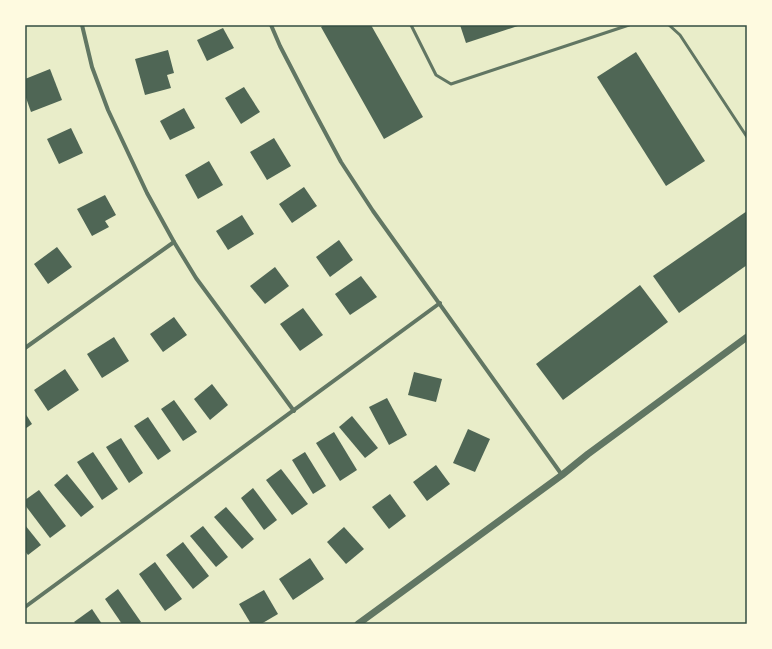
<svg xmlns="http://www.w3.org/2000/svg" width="772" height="649" font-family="Signika,sans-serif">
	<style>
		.building { fill: #4f6655 }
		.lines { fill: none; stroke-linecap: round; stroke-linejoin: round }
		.service { stroke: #617663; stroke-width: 3 }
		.minor { stroke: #617663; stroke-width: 4 }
		.tertiary { stroke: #617663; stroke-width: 7 }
		.neatline { fill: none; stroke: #344e41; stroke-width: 1.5 }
	</style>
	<rect width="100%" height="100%" fill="#e9edc9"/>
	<g class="building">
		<polygon points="324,25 371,25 423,117 384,139 321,27"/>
		<polygon points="460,25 521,25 466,43"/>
		<polygon points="223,28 234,48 207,61 197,40"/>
		<polygon points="168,50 174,73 167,75 171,88 145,95 135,59"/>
		<polygon points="636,52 705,161 666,186 597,77"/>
		<polygon points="50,69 62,100 31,112 25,95 25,79"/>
		<polygon points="244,87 260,112 241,124 225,98"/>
		<polygon points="184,108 195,128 170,140 160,121"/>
		<polygon points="71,128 83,153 59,164 47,139"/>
		<polygon points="274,138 291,166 267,180 250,152"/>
		<polygon points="209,161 223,185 198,199 185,175"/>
		<polygon points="304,187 317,206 292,223 279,204"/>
		<polygon points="105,195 116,215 105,221 109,227 92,236 77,209"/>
		<polygon points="747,211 747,265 679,313 653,276"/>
		<polygon points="242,215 254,234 228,250 216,231"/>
		<polygon points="339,240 353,260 330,277 316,257"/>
		<polygon points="57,247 72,267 48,284 34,264"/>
		<polygon points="275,267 289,286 265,304 250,286"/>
		<polygon points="361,276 377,297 350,315 335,294"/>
		<polygon points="640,285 668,322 563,400 536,364"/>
		<polygon points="303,308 323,335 300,351 280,324"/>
		<polygon points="174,317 187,335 163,352 150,334"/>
		<polygon points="114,337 129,361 102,378 87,354"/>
		<polygon points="65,369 79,390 48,411 34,390"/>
		<polygon points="414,372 442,379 436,402 408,395"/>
		<polygon points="212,384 228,405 210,420 194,399"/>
		<polygon points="387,398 407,435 389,445 369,407"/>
		<polygon points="174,400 197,432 183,441 161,409"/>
		<polygon points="25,413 32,424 25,429"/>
		<polygon points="352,416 378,448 365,458 339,427"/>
		<polygon points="148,417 171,451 158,460 134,426"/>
		<polygon points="468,429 490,439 475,472 453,463"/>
		<polygon points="334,432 357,470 340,481 316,443"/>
		<polygon points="121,438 143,473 129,483 106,447"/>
		<polygon points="93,452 118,489 102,500 77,462"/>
		<polygon points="305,452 326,486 313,494 292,460"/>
		<polygon points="436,465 450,484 427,501 413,482"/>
		<polygon points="281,469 308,504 292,515 266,480"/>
		<polygon points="67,474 94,507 81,517 54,485"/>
		<polygon points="253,488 277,520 264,530 241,498"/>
		<polygon points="39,490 66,526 50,538 25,505 25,500"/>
		<polygon points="390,494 406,516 389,529 372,507"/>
		<polygon points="226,507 254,539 242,549 214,517"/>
		<polygon points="25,525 41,545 28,555 25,551"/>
		<polygon points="203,526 228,557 216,567 190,536"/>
		<polygon points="344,527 364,549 346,564 327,542"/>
		<polygon points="183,542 209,576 193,589 166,555"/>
		<polygon points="310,558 324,579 293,600 279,579"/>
		<polygon points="155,562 182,599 165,611 139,574"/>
		<polygon points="118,589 141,622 138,624 122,624 105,599"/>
		<polygon points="264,590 278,614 261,624 251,624 239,604"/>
		<polygon points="92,609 102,624 76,624 74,622"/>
	</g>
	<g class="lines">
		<g class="service">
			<polyline points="411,25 436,75 451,84 629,25"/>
			<polyline points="669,25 680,35 747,137"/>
		</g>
		<g class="minor">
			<polyline points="82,25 92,67 108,110 147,193 174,242 196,278 294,411"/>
			<polyline points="271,25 280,46 310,104 341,162 373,211 562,475"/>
			<polyline points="25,348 174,242"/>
			<polyline points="25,607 440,303"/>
		</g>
		<polyline class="tertiary" points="358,624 562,475 588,454 747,337"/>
	</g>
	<rect width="772" height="649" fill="none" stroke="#fefae0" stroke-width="52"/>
	<rect x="26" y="26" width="720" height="597" class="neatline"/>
</svg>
